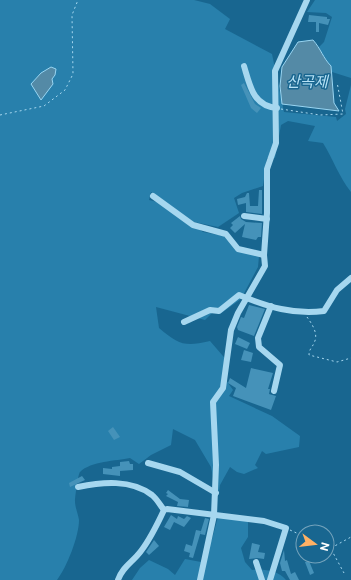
<svg xmlns="http://www.w3.org/2000/svg" width="351" height="580" font-family="'Public Sans','Noto Sans KR',sans-serif">
	<style>
		.green { fill: #2880ac }
		.water { fill: #548aa6; stroke: #98d5f2 }
		.building { fill: #4592b9 }
		.lines { fill: none; stroke-linecap: round; stroke-linejoin: round }
		.path { stroke: #a6d7ef; stroke-width: 1; stroke-dasharray: 2 3; stroke-linecap: butt }
		.minor { stroke: #a6d7ef; stroke-width: 6 }
		.labels { text-anchor: middle; dominant-baseline: central; stroke-width: 3; stroke-linejoin: round; paint-order: stroke }
		.water-label { font-size: 15px; font-style: italic; fill: #b6e2f6; stroke: #186690 }
	</style>
	<rect width="100%" height="100%" fill="#186690"/>
	<g class="green">
		<path d="M0 0H194L210 4 230 19 225 29 272 54 284 112 336 117 337 121 346 114 345 109 351 85V192C339 177 333 159 323 143L308 141 315 126 288 121 281 125 275 158H267L263 186 242 193 234 198 239 213 218 227 194 222 151 192 149 200 157 202 203 232 224 236 235 250 259 256 258 267 241 299 220 314 213 312 205 320 156 307 159 328C179 345 185 347 210 341L229 363 226 380 233 390 229 396 272 416 300 436 299 447 266 454 262 451 255 465 258 468 244 474 237 472 230 467 220 485 219 492 214 482 211 467 195 440 173 429 171 445 151 455 139 464 130 458C116 461 91 461 80 472 78 474 75 497 75 501 75 507 78 514 79 520 79 536 67 567 57 580H0Z"/>
		<polygon points="315,0 351,0 351,78 332,72 331,66 324,59 319,47 324,42 332,17 326,13 307,12"/>
		<path d="M219 513 248 521V537L241 548 245 562 252 570C264 569 278 570 286 580H132L140 568 149 560 168 569 175 575 185 559 201 562 212 539Z"/>
	</g>
	<g class="water">
		<path d="M313 40C321 49 323 58 331 66L334 103 339 111 282 104 280 86 282 67 298 42Z"/>
		<polygon points="51,67 56,69 55,75 52,79 53,84 41,100 31,84 41,73"/>
	</g>
	<g class="building">
		<polygon points="309,15 327,17 327,19 330,19 328,25 319,23 319,32 316,32 316,22 308,22"/>
		<polygon points="244,83 255,104 261,108 257,113 251,108 241,85"/>
		<polygon points="259,190 262,190 262,214 246,212 246,203 238,205 237,199 245,197 247,193 249,193 250,206 258,206"/>
		<polygon points="240,216 241,219 246,222 262,223 261,237 258,237 256,240 242,237 245,224 235,233 230,228 233,225 231,223"/>
		<polygon points="249,305 265,309 254,336 238,330 237,327 241,317 244,318"/>
		<polygon points="238,337 250,343 247,349 235,344"/>
		<polygon points="244,350 253,353 251,362 241,360"/>
		<polygon points="251,368 273,373 268,389 270,389 269,394 276,396 271,410 233,396 236,388 228,383 230,378 246,388"/>
		<polygon points="113,427 120,437 114,440 108,431"/>
		<polygon points="129,461 130,464 133,464 133,470 120,471 120,476 103,474 103,468 112,469 112,467 120,466 120,462"/>
		<polygon points="82,476 85,480 70,487 69,483"/>
		<polygon points="168,490 180,499 189,500 188,507 177,506 178,502 166,496 168,494 166,493"/>
		<polygon points="171,515 177,519 178,516 184,519 187,516 191,518 184,527 174,522 170,530 164,527"/>
		<polygon points="205,518 209,519 205,535 200,534"/>
		<polygon points="196,530 201,531 193,558 189,557 190,553 184,551 186,544 192,546"/>
		<polygon points="154,540 159,546 149,555 146,552"/>
		<polygon points="252,543 260,545 258,552 265,553 264,559 257,558 249,559"/>
		<polygon points="284,550 285,561 287,560 291,574 295,572 299,580 290,580 285,571 282,571 280,563"/>
		<polygon points="309,561 314,573 310,575 305,562"/>
	</g>
	<g class="lines">
		<g class="path">
			<polyline points="281,109 320,115 343,114 337,82"/>
			<polyline points="0,115 44,106 65,90 73,74 72,15 78,0"/>
			<path d="M307 317C312 324 319 334 314 343 312 348 309 349 309 355L337 362 351 358"/>
			<polyline points="290,530 303,536"/>
			<polyline points="327,547 331,549 344,573"/>
			<polyline points="331,548 351,537"/>
		</g>
		<g class="minor">
			<path d="M244 66C250 86 253 106 277 108"/>
			<polyline points="153,196 193,225 226,234 238,249 264,255"/>
			<polyline points="244,216 267,219"/>
			<polyline points="271,306 258,338 259,347 280,365 274,391"/>
			<path d="M184 322 210 310 219 311 239 295C268 307 294 315 324 311L337 290 351 278"/>
			<polyline points="148,463 180,472 216,493"/>
			<path d="M78 487C102 482 131 479 152 495 157 499 160 505 164 510"/>
			<polyline points="256,562 262,580"/>
			<path d="M118 580C122 567 133 562 141 551 151 538 157 525 164 510L167 509 264 521 286 528 270 580"/>
			<polyline points="200,580 214,515 216,465 213,402 223,388 231,330 238,313 265,266 264,255 267,213 267,169 276,143 275,71 307,0"/>
		</g>
	</g>
	<g class="labels">
		<g class="water-label">
			<text x="307" y="81">산곡제</text>
		</g>
	</g>
	<g transform="translate(315 544) rotate(105)"><circle r="19" fill="#186690" stroke="#74a3bc"/>
	<path d="M0-3L7 15L0 10L-7 15Z" fill="#ffb164"/>
	<text y="-6" font-size="11" font-weight="bold" text-anchor="middle" fill="#ffffff">N</text>
	</g>
</svg>
